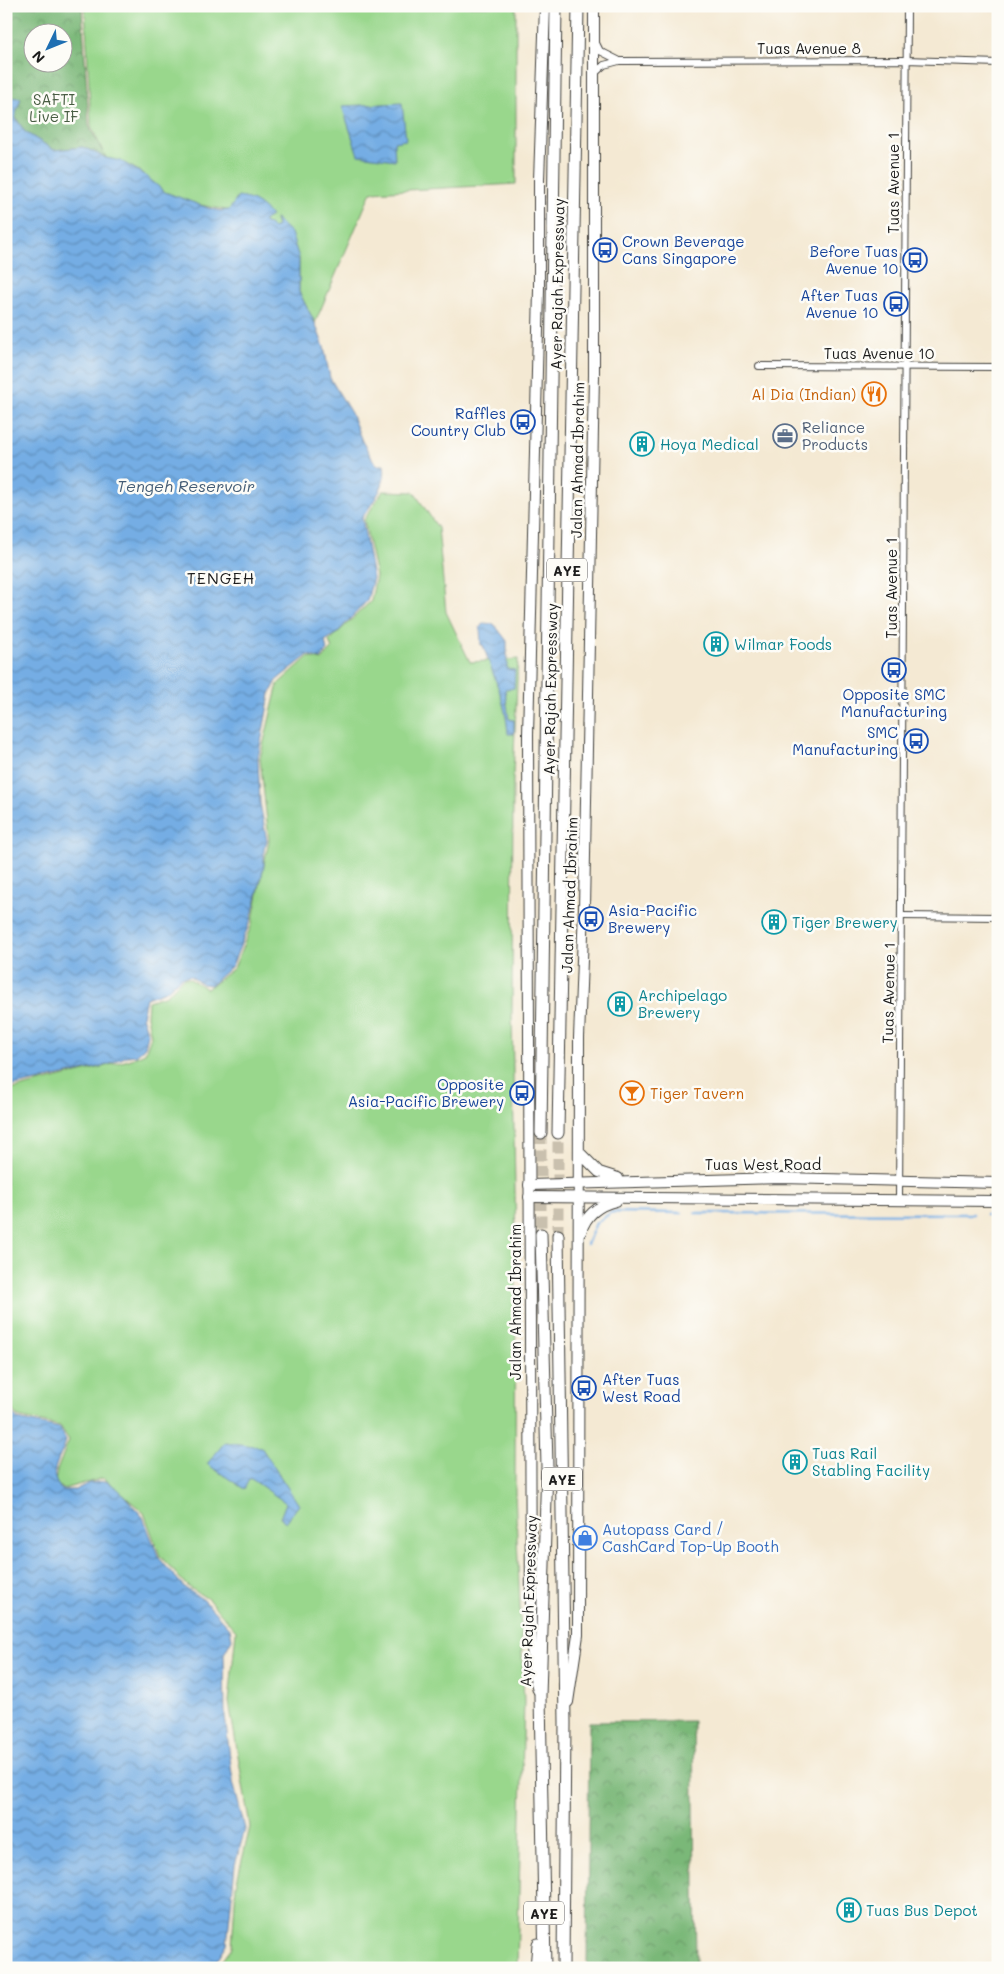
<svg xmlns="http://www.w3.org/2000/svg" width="1004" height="1974" font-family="Mali,sans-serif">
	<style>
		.grass { fill: #99d78c; stroke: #5a7a54 }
		.forest { fill: url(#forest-crowns); stroke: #4b6a4a; fill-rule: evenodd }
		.water { fill: url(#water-waves); stroke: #486480 }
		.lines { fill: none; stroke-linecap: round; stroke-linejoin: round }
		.stream { stroke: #74ade4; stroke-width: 2.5 }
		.highway-tunnel { stroke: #c9c0ae; stroke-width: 11; stroke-dasharray: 11 5.5; stroke-linecap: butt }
		.street-casing { stroke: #3c3b37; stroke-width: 8 }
		.primary-casing { stroke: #3c3b37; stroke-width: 12 }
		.highway-casing { stroke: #3c3b37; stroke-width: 13 }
		.street { stroke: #fff; stroke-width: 6 }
		.primary { stroke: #fff; stroke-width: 10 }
		.highway { stroke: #fff; stroke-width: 11 }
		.labels { text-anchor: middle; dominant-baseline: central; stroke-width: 5; stroke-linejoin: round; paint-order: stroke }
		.shield { fill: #fdfcf7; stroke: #605f5e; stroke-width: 1 }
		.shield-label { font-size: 14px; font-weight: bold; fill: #1c1c1c }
		.street-label { font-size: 15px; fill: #1c1c1c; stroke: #fdfcf7 }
		.park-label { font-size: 15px; fill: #485d43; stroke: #fdfcf7 }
		.transit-label { font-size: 15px; fill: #164399; stroke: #fdfcf7; text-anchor: end }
		.food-label { font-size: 15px; fill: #c56008; stroke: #fdfcf7; text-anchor: end }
		.service-label { font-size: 15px; fill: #4e5e75; stroke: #fdfcf7; text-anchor: start }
		.culture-label { font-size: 15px; fill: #0d838f; stroke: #fdfcf7; text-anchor: start }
		.shop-label { font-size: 15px; fill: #366cbe; stroke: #fdfcf7; text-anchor: start }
		.water-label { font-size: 16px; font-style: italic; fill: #445d76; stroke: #fdfcf7 }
		.neighbourhood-label { font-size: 16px; letter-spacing: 1px; fill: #1c1c1c; stroke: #fdfcf7 }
	</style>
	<defs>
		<pattern id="forest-crowns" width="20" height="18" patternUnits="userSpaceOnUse" patternTransform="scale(1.25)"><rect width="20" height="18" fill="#7ab878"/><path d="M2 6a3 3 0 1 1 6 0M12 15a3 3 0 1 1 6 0" fill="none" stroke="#639562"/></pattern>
		<pattern id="water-waves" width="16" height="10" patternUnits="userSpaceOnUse" patternTransform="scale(1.25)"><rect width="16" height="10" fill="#74ade4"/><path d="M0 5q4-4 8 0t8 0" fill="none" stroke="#5e8cb8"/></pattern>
	</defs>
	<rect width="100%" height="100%" fill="#fdfcf7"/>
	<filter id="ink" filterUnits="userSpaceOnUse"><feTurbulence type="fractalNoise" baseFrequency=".02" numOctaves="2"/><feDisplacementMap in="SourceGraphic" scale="10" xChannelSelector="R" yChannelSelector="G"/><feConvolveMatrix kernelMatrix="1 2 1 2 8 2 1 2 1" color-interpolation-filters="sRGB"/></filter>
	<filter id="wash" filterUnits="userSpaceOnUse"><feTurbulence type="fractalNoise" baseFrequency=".0096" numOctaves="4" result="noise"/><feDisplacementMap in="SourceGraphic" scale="20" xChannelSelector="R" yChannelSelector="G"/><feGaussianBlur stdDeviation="1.12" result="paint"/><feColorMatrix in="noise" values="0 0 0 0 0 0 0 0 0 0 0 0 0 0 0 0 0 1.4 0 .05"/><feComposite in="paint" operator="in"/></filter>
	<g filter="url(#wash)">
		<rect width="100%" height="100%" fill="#f4e9d3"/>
		<g class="grass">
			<path d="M85 6H516V184L371 192 315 323 299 292V258L275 220 277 226 273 228C242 205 199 212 165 192 158 189 153 182 147 177 135 167 121 161 106 158L91 126Z"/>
			<polygon points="383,491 414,492 438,528 446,612 470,662 518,659 513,778 512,1011 516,1250 515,1491 524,1701 517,1968 216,1968 232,1947 236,1885 250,1827 229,1702 236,1631 208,1599 187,1586 160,1556 144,1513 104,1478 63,1489 55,1483 57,1470 69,1440 60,1426 18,1417 8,1405 13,1384 6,1377 6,1091 129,1060 145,1053 151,1036 147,1016 148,1001 167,995 183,978 188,978 207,989 234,968 252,924 269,840 260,758 278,684 308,657 322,660 332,649 329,641 371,601 376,576 364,520"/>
		</g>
		<g class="forest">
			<path d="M6 6H82L89 126 106 158 83 147 54 150 25 132 15 116 21 98 6 97ZM32 32H62V62H32Z"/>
			<polygon points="693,1721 696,1968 587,1968 589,1722"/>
		</g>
		<g class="water">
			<path d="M6 97 21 98 15 117 25 132 54 150 83 147 106 158 121 161 146 176 165 192 208 208 221 211 229 210 238 197C252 198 262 205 271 216L263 221 273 228 277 226 275 218 291 233 299 258V292L315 323 324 347 330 378 351 413 362 441 376 465H384C388 484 373 502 362 518L373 578 367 601 336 634 325 641 327 651 321 659 308 655 278 679 270 694 258 758 260 803 267 841 264 849V866L251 920 232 966 211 985 202 984 190 976 182 977 166 991 146 998 142 1016 148 1034 145 1047 136 1055 127 1056 108 1065 6 1088Z"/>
			<polygon points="402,103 406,140 394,142 395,160 358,155 342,106"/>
			<path d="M483 623 494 624 507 641V669L515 670 514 688 505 690 509 719 514 720V734H508C506 701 493 676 483 645H481L480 628Z"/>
			<path d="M6 1379 11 1384 7 1406 17 1419 60 1428 66 1440C62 1459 45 1472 62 1490H75L89 1483 106 1481 118 1489 143 1517 159 1558 185 1588 204 1600 230 1629 232 1639 224 1654 225 1716 233 1782 245 1829 235 1865 227 1944 212 1968H6Z"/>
			<polygon points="225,1442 261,1447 299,1505 286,1522 280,1518 286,1503 250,1478 244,1489 207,1464"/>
		</g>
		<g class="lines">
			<g class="stream">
				<polyline points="695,1213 973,1214"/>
				<polyline points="986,1215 998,1215"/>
				<polyline points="587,1244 596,1223 612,1212 682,1213"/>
			</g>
		</g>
	</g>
	<g filter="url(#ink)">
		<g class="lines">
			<g class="highway-tunnel">
				<polyline points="541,1133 541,1234"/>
				<polyline points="558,1235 558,1133"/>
			</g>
			<g class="street-casing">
				<g id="street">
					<polyline points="596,43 600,51 618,60"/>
					<polyline points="594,74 604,65 619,61 906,60 998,63"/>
					<polyline points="759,366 998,367"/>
					<polyline points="902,916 998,917"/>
					<polyline points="899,1200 907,6"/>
				</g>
			</g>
			<g class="primary-casing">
				<g id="primary">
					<polyline points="579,1152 599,1172 618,1178"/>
					<polyline points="529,1185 781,1178 998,1183"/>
					<polyline points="529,1197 998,1201"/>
					<path d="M581 1232C586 1214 599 1205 616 1201"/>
					<polyline points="538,1690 534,1674 531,1635 528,735 539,290 539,180 545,6"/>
					<polyline points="568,1702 578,1635 579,1038 584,908 594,375 594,6"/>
				</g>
			</g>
			<g class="highway-casing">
				<g id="highway">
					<polyline points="541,1133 556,6"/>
					<polyline points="558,1133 578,6"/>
					<polyline points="541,1234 547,1466 540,1696 545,1968"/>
					<polyline points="558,1235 565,1723 563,1968"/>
					<polyline points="536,1968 538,1944"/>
				</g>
			</g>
			<use href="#street" class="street"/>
			<use href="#primary" class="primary"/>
			<use href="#highway" class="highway"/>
		</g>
	</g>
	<defs>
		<g id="bus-ring" transform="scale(1.25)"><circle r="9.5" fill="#fdfcf7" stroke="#1a4fb4" stroke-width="1.5"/><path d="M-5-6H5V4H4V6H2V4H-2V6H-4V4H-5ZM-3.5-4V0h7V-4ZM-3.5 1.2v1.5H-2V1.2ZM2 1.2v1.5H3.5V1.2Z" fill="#1a4fb4"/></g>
		<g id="restaurant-ring" transform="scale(1.25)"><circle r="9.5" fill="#fdfcf7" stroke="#e8710a" stroke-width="1.5"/><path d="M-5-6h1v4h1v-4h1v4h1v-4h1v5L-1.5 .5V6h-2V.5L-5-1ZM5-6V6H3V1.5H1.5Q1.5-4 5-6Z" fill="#e8710a"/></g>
		<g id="office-ring" transform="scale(1.25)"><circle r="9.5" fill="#fdfcf7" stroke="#5c6f8a" stroke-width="1.5"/><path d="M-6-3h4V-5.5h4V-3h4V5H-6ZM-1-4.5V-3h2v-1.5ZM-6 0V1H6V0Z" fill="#5c6f8a"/></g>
		<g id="building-ring" transform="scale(1.25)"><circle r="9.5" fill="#fdfcf7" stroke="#0f9aa8" stroke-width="1.5"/><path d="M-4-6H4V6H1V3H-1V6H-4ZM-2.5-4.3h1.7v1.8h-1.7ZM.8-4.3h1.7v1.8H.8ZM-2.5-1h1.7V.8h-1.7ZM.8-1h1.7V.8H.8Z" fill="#0f9aa8"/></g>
		<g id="bar-ring" transform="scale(1.25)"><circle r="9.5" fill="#fdfcf7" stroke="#e8710a" stroke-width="1.5"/><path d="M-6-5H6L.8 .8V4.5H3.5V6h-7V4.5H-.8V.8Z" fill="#e8710a"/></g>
		<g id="shop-ring" transform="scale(1.25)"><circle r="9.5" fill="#fdfcf7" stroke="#3f7fe0" stroke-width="1.5"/><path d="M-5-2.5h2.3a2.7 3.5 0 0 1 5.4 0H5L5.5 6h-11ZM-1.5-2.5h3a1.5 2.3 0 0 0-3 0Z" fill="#3f7fe0"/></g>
	</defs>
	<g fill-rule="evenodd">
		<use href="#bus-ring" x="605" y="250"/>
		<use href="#bus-ring" x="915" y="260"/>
		<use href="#bus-ring" x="896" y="304"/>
		<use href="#restaurant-ring" x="874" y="394"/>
		<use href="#bus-ring" x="523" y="422"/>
		<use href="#office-ring" x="785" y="436"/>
		<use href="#building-ring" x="642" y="444"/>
		<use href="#building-ring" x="716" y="644"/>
		<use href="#bus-ring" x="894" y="670"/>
		<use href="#bus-ring" x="916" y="741"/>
		<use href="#bus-ring" x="591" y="919"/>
		<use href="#building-ring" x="774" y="922"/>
		<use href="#building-ring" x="620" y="1004"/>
		<use href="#bus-ring" x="522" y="1093"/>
		<use href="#bar-ring" x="632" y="1093"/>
		<use href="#bus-ring" x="584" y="1388"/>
		<use href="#building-ring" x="795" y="1462"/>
		<use href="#shop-ring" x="585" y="1538"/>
		<use href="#building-ring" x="849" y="1910"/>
	</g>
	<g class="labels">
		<g class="shield">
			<rect x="547" y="558.5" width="40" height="23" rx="4"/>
			<rect x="542" y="1467.5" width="40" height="23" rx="4"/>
			<rect x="524" y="1901.5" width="40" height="23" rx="4"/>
		</g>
		<g class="shield-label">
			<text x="567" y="570">AYE</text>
			<text x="562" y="1479">AYE</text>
			<text x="544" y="1913">AYE</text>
		</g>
		<g class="street-label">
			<text x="809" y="48">Tuas Avenue 8</text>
			<text transform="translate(893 183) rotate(-90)">Tuas Avenue 1</text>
			<text transform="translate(557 284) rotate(-89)">Ayer Rajah Expressway</text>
			<text x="879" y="353">Tuas Avenue 10</text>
			<text transform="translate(577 460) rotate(-89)">Jalan Ahmad Ibrahim</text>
			<text transform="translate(891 588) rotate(-90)">Tuas Avenue 1</text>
			<text transform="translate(550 689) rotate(-89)">Ayer Rajah Expressway</text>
			<text transform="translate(569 895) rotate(-88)">Jalan Ahmad Ibrahim</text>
			<text transform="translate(888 993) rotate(-89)">Tuas Avenue 1</text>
			<text x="763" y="1164">Tuas West Road</text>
			<text transform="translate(515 1302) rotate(-90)">Jalan Ahmad Ibrahim</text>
			<text transform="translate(528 1601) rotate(-88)">Ayer Rajah Expressway</text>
		</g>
		<g class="park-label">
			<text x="54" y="99">SAFTI<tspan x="54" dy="17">Live IF</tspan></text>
		</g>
		<g class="transit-label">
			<text x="622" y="241" text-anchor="start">Crown Beverage<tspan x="622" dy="17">Cans Singapore</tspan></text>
			<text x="898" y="251">Before Tuas<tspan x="898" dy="17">Avenue 10</tspan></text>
			<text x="878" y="295">After Tuas<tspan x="878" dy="17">Avenue 10</tspan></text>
			<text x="506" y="413">Raffles<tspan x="506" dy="17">Country Club</tspan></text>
			<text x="894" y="694" text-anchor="middle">Opposite SMC<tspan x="894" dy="17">Manufacturing</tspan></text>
			<text x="898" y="732">SMC<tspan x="898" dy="17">Manufacturing</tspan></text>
			<text x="608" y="910" text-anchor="start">Asia-Pacific<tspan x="608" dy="17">Brewery</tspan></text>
			<text x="504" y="1084">Opposite<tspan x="504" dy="17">Asia-Pacific Brewery</tspan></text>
			<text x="602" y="1379" text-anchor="start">After Tuas<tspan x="602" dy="17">West Road</tspan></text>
		</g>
		<g class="food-label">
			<text x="856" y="394">Al Dia (Indian)</text>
			<text x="650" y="1093" text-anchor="start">Tiger Tavern</text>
		</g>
		<g class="service-label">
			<text x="802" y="427">Reliance<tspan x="802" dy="17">Products</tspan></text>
		</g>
		<g class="culture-label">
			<text x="660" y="444">Hoya Medical</text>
			<text x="734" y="644">Wilmar Foods</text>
			<text x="792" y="922">Tiger Brewery</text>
			<text x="638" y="995">Archipelago<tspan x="638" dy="17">Brewery</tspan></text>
			<text x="812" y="1453">Tuas Rail<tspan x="812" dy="17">Stabling Facility</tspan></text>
			<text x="866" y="1910">Tuas Bus Depot</text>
		</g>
		<g class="shop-label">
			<text x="602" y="1529">Autopass Card /<tspan x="602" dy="17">CashCard Top-Up Booth</tspan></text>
		</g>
		<g class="water-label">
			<text x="186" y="485">Tengeh Reservoir</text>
		</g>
		<g class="neighbourhood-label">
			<text x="221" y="577">TENGEH</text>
		</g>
	</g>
	<rect width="1004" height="1974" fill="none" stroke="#fdfcf7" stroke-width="25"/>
	<g transform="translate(48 48) rotate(227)"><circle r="24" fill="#fdfcf7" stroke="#a3a29f"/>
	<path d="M0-4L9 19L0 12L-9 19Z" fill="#1f6fb2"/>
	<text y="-8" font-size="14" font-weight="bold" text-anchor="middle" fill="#1c1c1c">N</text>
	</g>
</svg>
